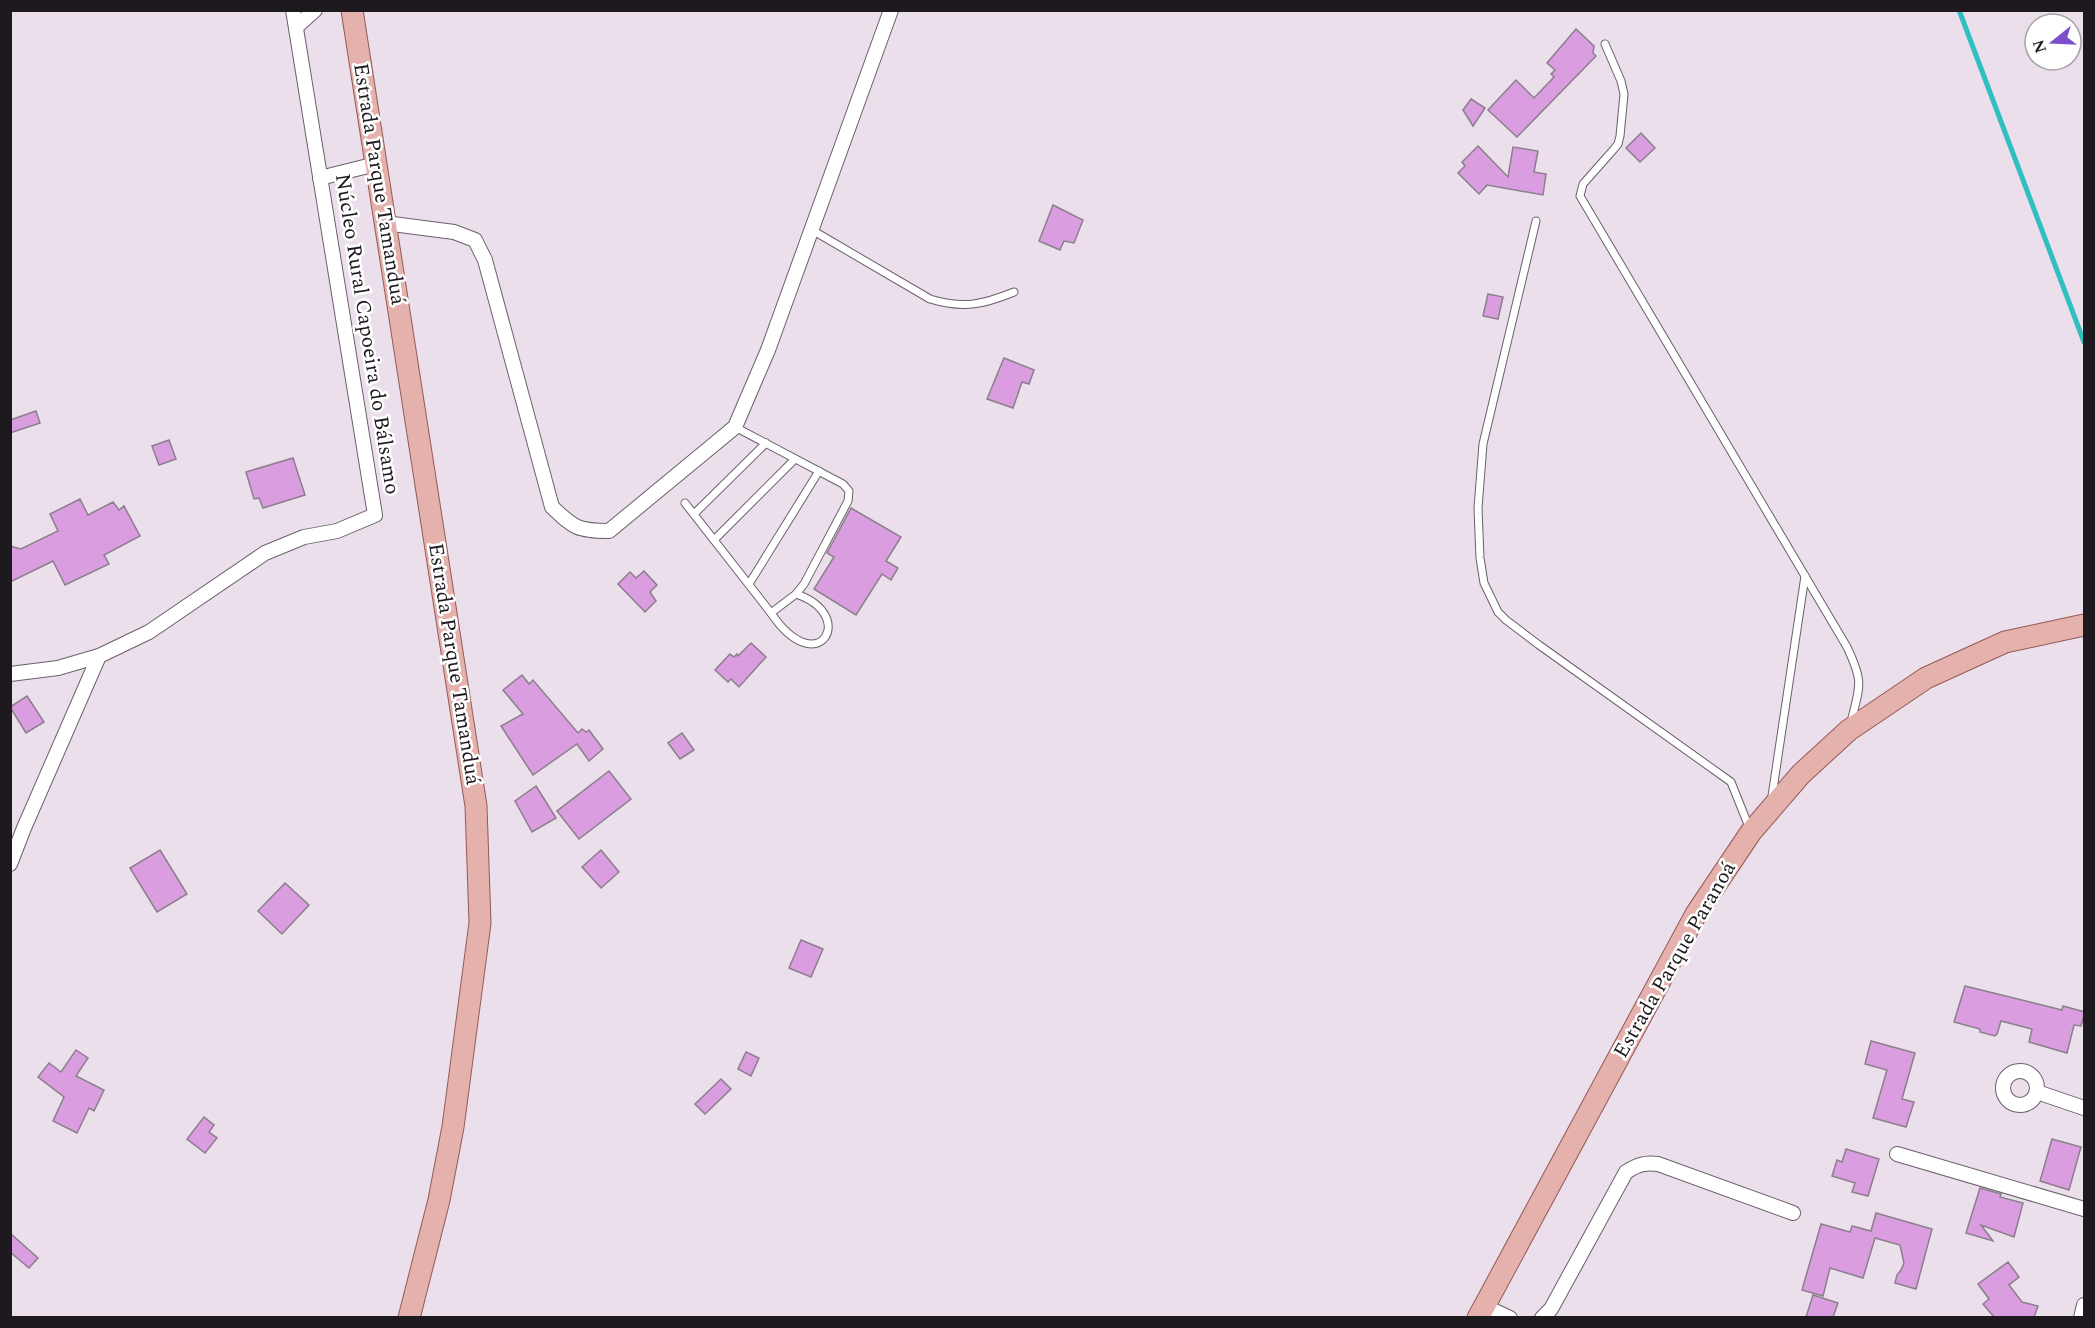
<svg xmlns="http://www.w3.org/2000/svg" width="2095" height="1328" font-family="Spectral,serif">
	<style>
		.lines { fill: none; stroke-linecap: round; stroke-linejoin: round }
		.stream { stroke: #30bfc1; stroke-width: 5 }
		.building { fill: #da9de0; stroke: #8a7f8b; stroke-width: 1.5 }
		.service-casing { stroke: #6a606b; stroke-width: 9 }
		.minor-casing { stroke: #6a606b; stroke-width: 16 }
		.primary-casing { stroke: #945a57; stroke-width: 23 }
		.service { stroke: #fff; stroke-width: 7 }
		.minor { stroke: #fff; stroke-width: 14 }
		.primary { stroke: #e5b1ad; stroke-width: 21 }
		.labels { text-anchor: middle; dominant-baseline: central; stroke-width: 5; stroke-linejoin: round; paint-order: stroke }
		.street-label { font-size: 21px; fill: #1e191e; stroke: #fff }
	</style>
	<rect width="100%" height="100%" fill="#ebdfec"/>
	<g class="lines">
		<polyline class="stream" points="1959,10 2084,342"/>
	</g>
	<g class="building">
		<polygon points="1576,29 1594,46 1593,53 1596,56 1517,137 1488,110 1516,80 1534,98 1554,77 1551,74 1555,70 1547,63"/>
		<polygon points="1471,99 1485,108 1473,126 1463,110"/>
		<polygon points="1641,133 1655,148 1640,162 1626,148"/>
		<polygon points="1478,146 1508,177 1513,147 1538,151 1534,172 1546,174 1543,195 1487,185 1479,194 1458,173 1465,166 1462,162"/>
		<polygon points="1053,205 1083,220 1074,243 1064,241 1060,250 1039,241"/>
		<polygon points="1488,294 1503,297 1498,319 1483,316"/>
		<polygon points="1004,358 1034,370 1029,384 1022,382 1013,408 987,399"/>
		<polygon points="36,411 40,423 10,433 10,420"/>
		<polygon points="169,440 176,459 159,465 152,446"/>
		<polygon points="293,458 305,495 263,508 259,498 254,499 246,472"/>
		<polygon points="80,499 88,515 113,502 119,510 124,506 140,536 104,555 109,564 65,585 53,561 10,582 10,546 21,549 58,531 50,514"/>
		<polygon points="851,508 901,537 886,561 898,568 891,580 882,574 856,615 814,589 834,557 827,553"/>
		<polygon points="644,571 657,585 650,592 656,601 645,612 618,584 630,572 636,578"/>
		<polygon points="751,643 766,657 739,687 731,679 728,682 715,670 730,654 734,657 737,654 738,656"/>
		<polygon points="522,675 529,684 533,680 578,733 582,729 586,732 589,730 603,749 589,761 577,744 533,775 501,726 523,714 503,690"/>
		<polygon points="27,696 44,722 26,733 10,707"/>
		<polygon points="682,733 694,750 680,759 668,743"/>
		<polygon points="609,771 631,799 579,839 557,811"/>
		<polygon points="536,786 556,818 532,832 515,801"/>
		<polygon points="160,850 187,894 157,912 130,868"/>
		<polygon points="601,850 619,872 601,888 582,867"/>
		<polygon points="285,883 309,905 282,934 258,911"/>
		<polygon points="801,940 823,949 811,977 789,968"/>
		<polygon points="1965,986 2062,1010 2063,1006 2085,1012 2081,1026 2074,1025 2067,1053 2029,1042 2032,1029 2001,1021 1997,1034 1995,1036 1980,1032 1980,1029 1954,1022"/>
		<polygon points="1871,1041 1915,1053 1902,1099 1914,1102 1906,1127 1873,1118 1887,1070 1865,1064"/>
		<polygon points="76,1050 88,1058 76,1076 104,1090 94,1111 89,1108 77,1133 53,1121 64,1097 38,1077 49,1063 61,1072"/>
		<polygon points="746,1052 759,1058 751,1076 738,1069"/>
		<polygon points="721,1079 731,1089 705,1114 695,1104"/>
		<polygon points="204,1117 214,1125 209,1132 217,1138 205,1153 187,1139"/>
		<polygon points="2052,1139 2081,1147 2069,1190 2040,1181"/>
		<polygon points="1846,1149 1879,1159 1868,1196 1852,1192 1855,1183 1832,1176 1837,1160 1842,1162"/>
		<polygon points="1980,1188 2001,1194 2000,1197 2023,1203 2014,1237 1981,1225 1993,1241 1966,1233"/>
		<polygon points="1876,1213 1932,1229 1916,1289 1895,1283 1897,1275 1901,1270 1904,1263 1900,1245 1875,1238 1863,1278 1830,1268 1823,1296 1802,1290 1821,1224 1850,1232 1852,1226 1871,1231"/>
		<polygon points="10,1233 38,1258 29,1268 10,1252"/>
		<polygon points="2008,1262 2019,1277 2009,1285 2022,1302 2038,1306 2034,1317 1994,1317 1983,1304 1989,1299 1978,1284"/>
		<polygon points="1813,1295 1838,1303 1833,1317 1806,1317"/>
	</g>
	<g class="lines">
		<g class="service-casing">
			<g id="service">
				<path d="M1605 44 1621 81 1624 94 1620 136 1618 144 1614 149 1583 184 1580 196 1847 647C1864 683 1860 685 1851 722"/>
				<polyline points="1536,221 1483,444 1478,508 1480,558 1484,583 1498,612 1506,620 1539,645 1731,782 1749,827"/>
				<path d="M812 230 930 299C963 309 982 305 1014 292"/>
				<polyline points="685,503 771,613 796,594 804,584 848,501 849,491 843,484 735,427"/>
				<polyline points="694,514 766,443"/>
				<polyline points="714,540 795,459"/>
				<polyline points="749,584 819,471"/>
				<path d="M771 613C818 683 859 615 796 594"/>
				<polyline points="1772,796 1805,576"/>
			</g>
		</g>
		<g class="minor-casing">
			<g id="minor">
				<polyline points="296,27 315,10"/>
				<polyline points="320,178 376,164"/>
				<path d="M385 223 454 232 475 240 485 260 552 507C574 528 578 531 609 531L735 427 768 350 891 10"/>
				<polyline points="10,674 58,668 99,656 149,632 265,553 304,537 337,531 375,515 293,10"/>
				<polyline points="10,864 24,828 99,656"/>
				<circle cx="2020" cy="1088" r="17"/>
				<polyline points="2037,1092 2084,1108"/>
				<polyline points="1897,1154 2084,1209"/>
				<polyline points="1484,1306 1510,1318"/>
				<path d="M1542 1318 1551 1309 1626 1172C1637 1165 1645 1162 1658 1164L1793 1213"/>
				<polyline points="2081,1318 2084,1305"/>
			</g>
		</g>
		<g class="primary-casing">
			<g id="primary">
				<polyline points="352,10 476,806 480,923 453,1127 439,1200 409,1318"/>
				<polyline points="1478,1318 1696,914 1751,832 1801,774 1849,730 1926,678 2005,642 2084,625"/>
			</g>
		</g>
		<use href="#service" class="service"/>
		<use href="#minor" class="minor"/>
		<use href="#primary" class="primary"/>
	</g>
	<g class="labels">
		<g class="street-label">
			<text transform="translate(379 184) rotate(81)">Estrada Parque Tamanduá</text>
			<text transform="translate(367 334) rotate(81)">Núcleo Rural Capoeira do Bálsamo</text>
			<text transform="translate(454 664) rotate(81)">Estrada Parque Tamanduá</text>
			<text transform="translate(1675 960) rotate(-60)">Estrada Parque Paranoá</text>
		</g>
	</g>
	<rect width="2095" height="1328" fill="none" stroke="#1e191e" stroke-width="24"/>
	<g transform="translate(2053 42) rotate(252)"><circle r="28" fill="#ffffff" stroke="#a5a3a5" stroke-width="1.5"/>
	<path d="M0-4.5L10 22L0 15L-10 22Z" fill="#7a51ca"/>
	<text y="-9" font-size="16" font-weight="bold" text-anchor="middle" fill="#1e191e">N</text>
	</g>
</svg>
